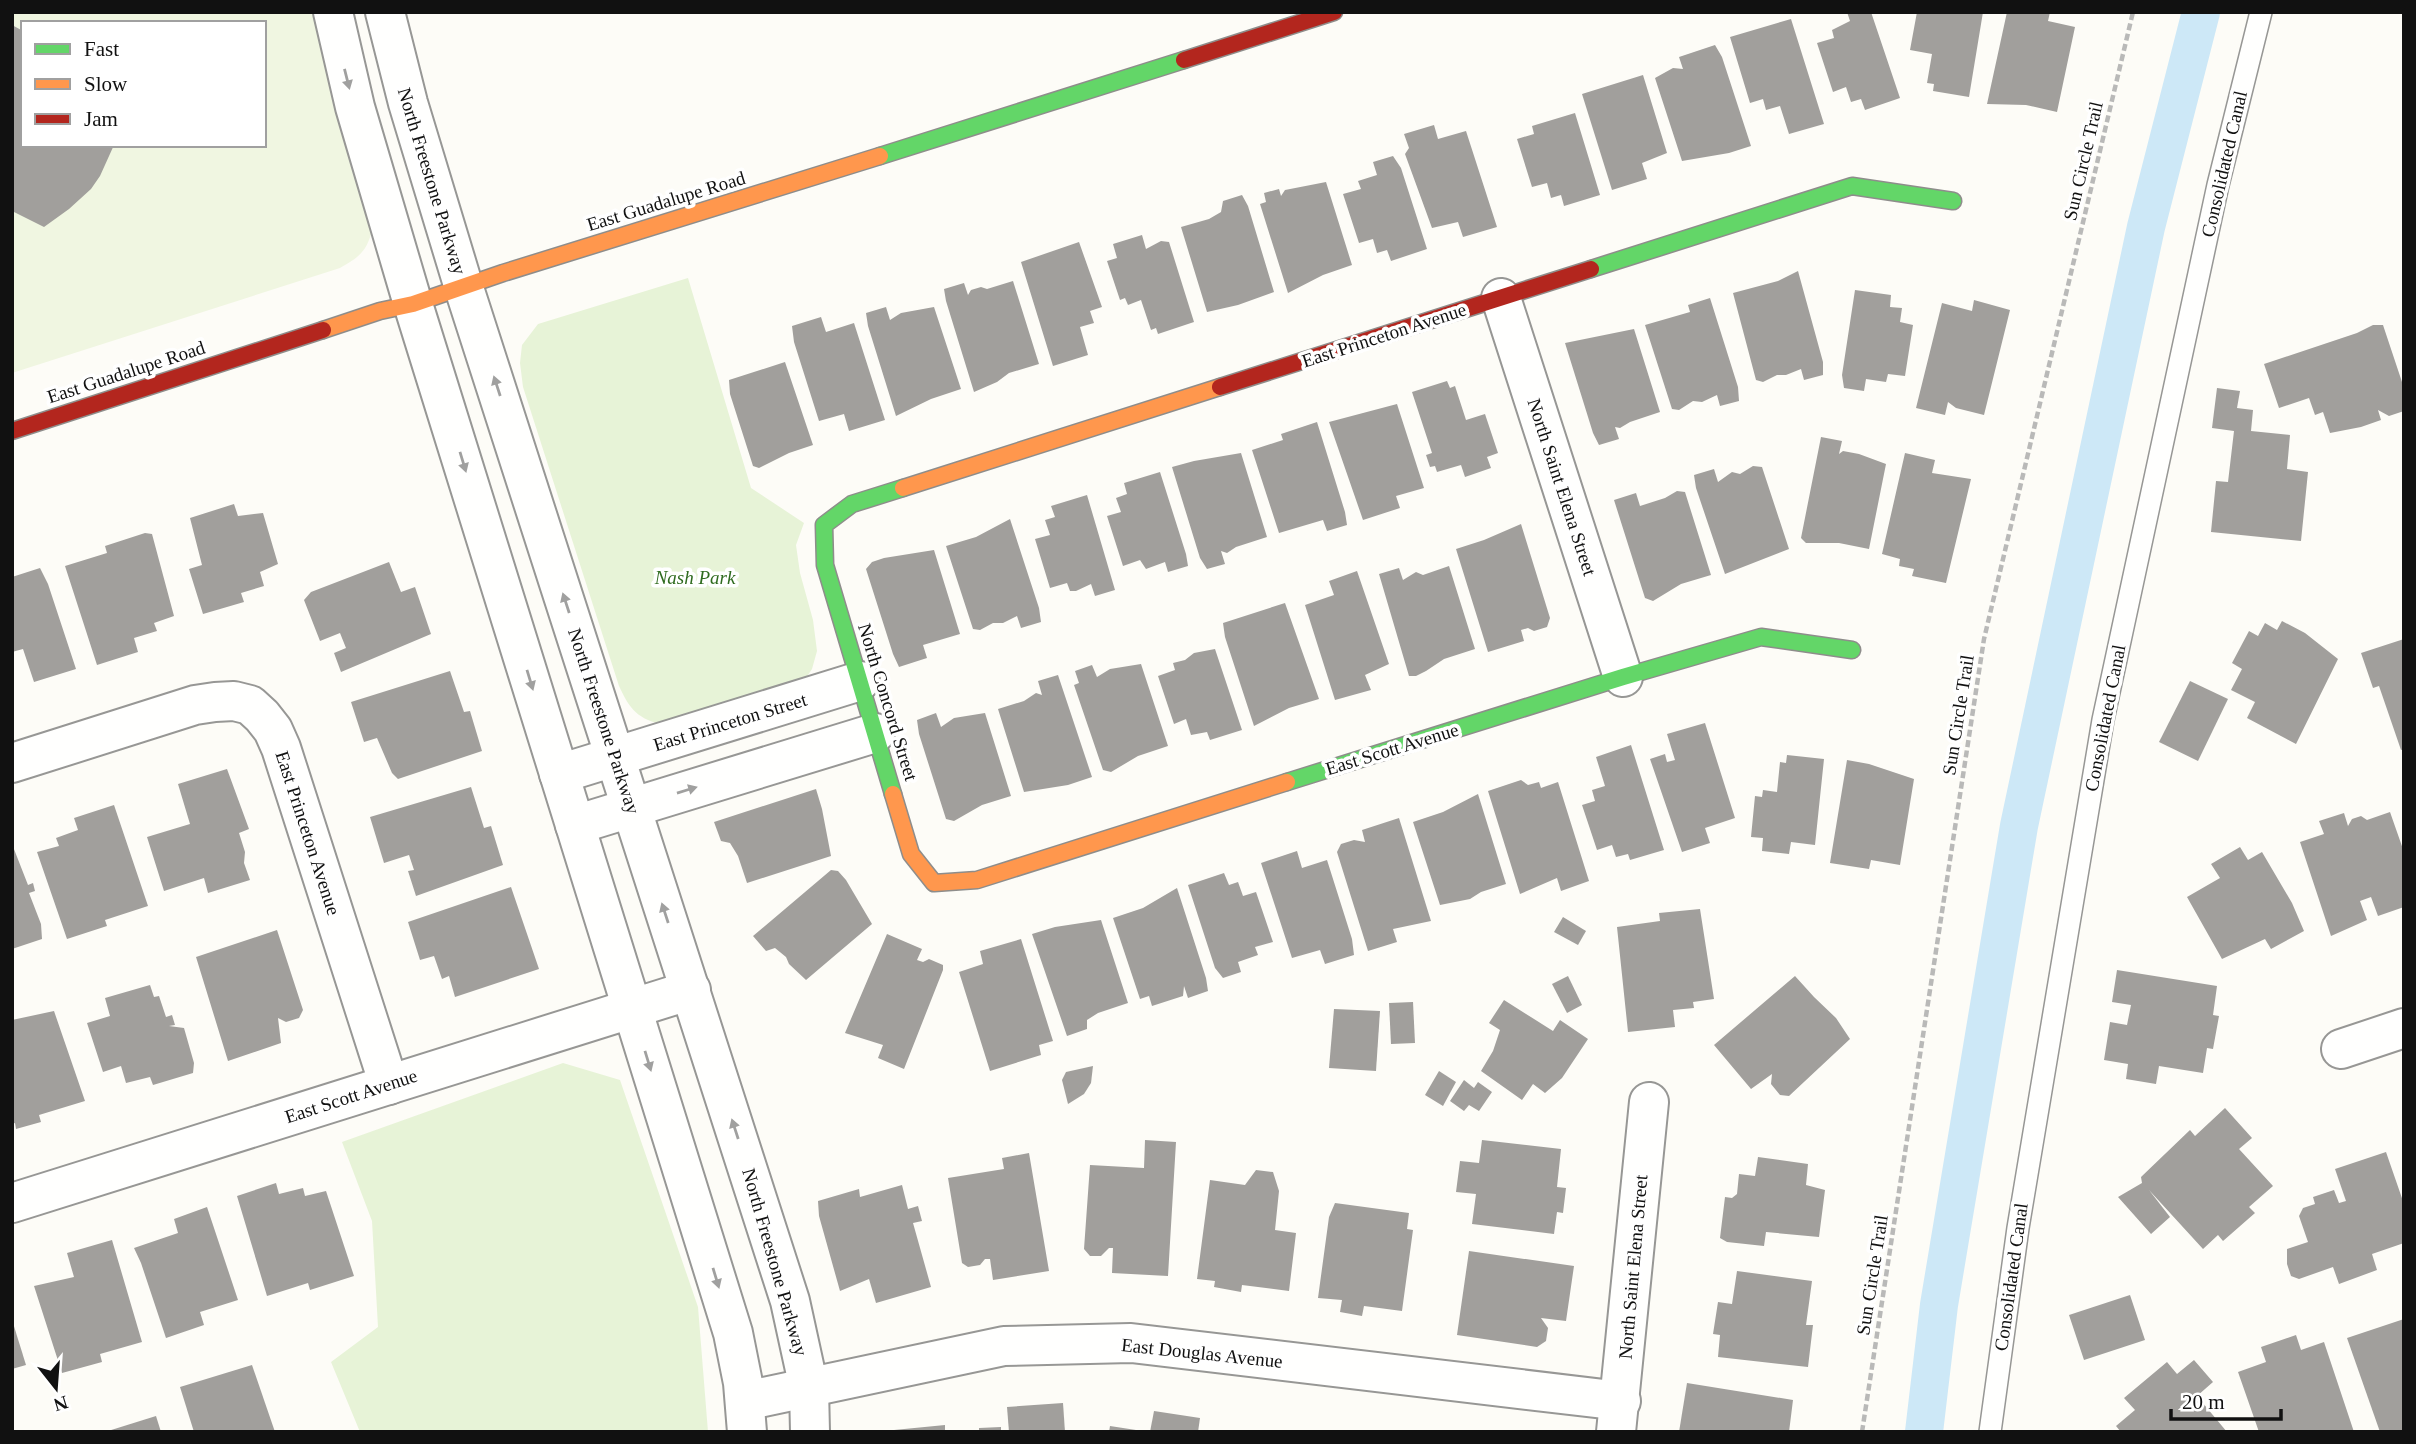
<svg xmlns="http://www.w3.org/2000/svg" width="2416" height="1444" font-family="Georgia,serif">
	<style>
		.green { fill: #e7f3d7 }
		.pitch { fill: #f0f6e1; fill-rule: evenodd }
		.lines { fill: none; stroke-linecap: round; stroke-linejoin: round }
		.canal { stroke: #cde8f7; stroke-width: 38 }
		.building { fill: #a19f9c }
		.lane-casing { stroke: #979795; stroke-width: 24 }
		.street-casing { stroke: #979795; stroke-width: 42 }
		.fast-casing { stroke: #8e8d8b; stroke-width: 19 }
		.slow-casing { stroke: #8e8d8b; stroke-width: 19 }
		.jam-casing { stroke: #8e8d8b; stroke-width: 19 }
		.path { stroke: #b9b9b8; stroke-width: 4.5; stroke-dasharray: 7 3.5; stroke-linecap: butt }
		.lane { stroke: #fffffe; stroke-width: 21 }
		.street { stroke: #fffffe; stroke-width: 38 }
		.fast { stroke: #63d668; stroke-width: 16 }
		.slow { stroke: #ff974d; stroke-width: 16 }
		.jam { stroke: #b3261e; stroke-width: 16 }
		.oneway { fill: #a0a09f }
		.labels { text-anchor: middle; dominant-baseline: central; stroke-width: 7; stroke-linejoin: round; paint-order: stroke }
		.street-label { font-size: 19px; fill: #111; stroke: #fff }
		.park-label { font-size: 19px; font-style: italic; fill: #2f6b1f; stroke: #fff }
	</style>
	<rect width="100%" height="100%" fill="#fdfcf7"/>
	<g class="green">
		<path d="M688 278 751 488 804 523 796 545 800 573 813 620 817 651 812 669 804 681 664 725C638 719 630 710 619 686L523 387 520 363 522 345 538 324Z"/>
		<polygon points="563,1063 620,1080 698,1307 708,1432 360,1432 331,1362 378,1327 372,1221 342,1142"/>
	</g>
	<path class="pitch" d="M12 12H317L373 227C367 251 361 256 340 268L12 373ZM23 23H264V145H23Z"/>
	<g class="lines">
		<polyline class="canal" points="1924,1432 1939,1305 2019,826 2146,227 2201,12"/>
	</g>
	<g class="building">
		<polygon points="1847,12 1871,12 1900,98 1865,110 1861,99 1851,102 1846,87 1833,92 1817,43 1834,38 1832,30 1850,21"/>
		<polygon points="1917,12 1983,12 1969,97 1933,91 1934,84 1927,83 1932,54 1910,50"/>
		<polygon points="2007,12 2050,12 2048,21 2075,27 2057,112 2026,105 1987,104"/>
		<polygon points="1791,19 1824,124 1789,134 1780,106 1766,110 1763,99 1750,103 1730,37"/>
		<polygon points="12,25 23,31 23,145 114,145 100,176 91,189 69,209 44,227 12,211"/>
		<polygon points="1715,45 1722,57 1751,146 1729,153 1682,161 1655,78 1673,68 1683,69 1679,57"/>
		<polygon points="1643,75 1667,153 1642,163 1647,179 1612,190 1582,94"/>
		<polygon points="1575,113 1600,195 1564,206 1561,195 1551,198 1547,183 1532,187 1517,139 1534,134 1532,126"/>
		<polygon points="1434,125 1438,139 1466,131 1497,227 1463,237 1458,222 1432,228 1405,154 1409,148 1404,134"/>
		<polygon points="1393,156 1401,168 1427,249 1391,261 1387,250 1377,253 1373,239 1359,243 1343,194 1361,189 1358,181 1377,175 1373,162"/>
		<polygon points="1326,182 1352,265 1323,275 1288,293 1260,204 1266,202 1264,193 1279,189 1281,196 1285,190"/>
		<polygon points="1242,195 1248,206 1274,292 1238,305 1207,312 1181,227 1209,219 1221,212 1223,201"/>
		<polygon points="1142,235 1146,249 1161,241 1169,242 1194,322 1158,334 1156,328 1151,330 1141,300 1128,305 1125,298 1120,300 1107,261 1117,258 1113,244"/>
		<polygon points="1079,242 1102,307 1090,311 1094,323 1080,327 1088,355 1053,366 1021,262"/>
		<polygon points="1798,271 1823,362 1823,375 1804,380 1801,369 1786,375 1777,375 1763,382 1756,380 1733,293 1778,281"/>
		<polygon points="1013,281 1039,364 1009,373 997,382 974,392 946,301 944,289 964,283 968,295 971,290 981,287 987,289"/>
		<polygon points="1855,290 1891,295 1890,307 1902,308 1900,322 1913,325 1905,376 1888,374 1886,382 1866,379 1864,391 1844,388 1842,375"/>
		<polygon points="1710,298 1738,387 1739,401 1720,406 1717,395 1702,402 1693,401 1679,410 1672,409 1645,325 1690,312 1688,305"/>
		<polygon points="1974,300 2010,310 1984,415 1956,408 1948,402 1945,415 1916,408 1942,303 1972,311"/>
		<polygon points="886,307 890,320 901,313 934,307 961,389 931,399 896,416 868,326 866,313"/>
		<polygon points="821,317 826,332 854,323 885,420 849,431 844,414 819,421 794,342 792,326"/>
		<polygon points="2373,325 2383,325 2404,388 2404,411 2389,416 2378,410 2381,420 2361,427 2330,433 2323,412 2315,415 2309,398 2279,408 2264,364 2357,333"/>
		<polygon points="1634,329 1660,412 1630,422 1620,428 1615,427 1619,439 1599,445 1593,433 1565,343"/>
		<polygon points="785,362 813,445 789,453 759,468 753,466 730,394 729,380"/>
		<polygon points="1447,381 1450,388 1455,386 1466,420 1485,414 1498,453 1487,457 1491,468 1465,477 1461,465 1437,472 1435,466 1430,467 1426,455 1432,453 1412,392"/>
		<polygon points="2217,388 2240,391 2237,408 2253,410 2251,431 2290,435 2287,469 2308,472 2301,541 2211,532 2216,481 2228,482 2234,431 2212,428"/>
		<polygon points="1397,404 1424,488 1396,496 1400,508 1363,520 1329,422"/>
		<polygon points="1317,422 1345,512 1347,525 1327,531 1323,520 1279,533 1252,450 1283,440 1281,434"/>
		<polygon points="1821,437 1842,441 1839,454 1843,451 1859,454 1886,464 1869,549 1839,543 1806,543 1801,538"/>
		<polygon points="1241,453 1267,537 1236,547 1227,553 1221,551 1225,564 1207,569 1200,558 1172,467 1194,461"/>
		<polygon points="1905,453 1935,460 1932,473 1971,479 1946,583 1912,576 1914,569 1899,566 1900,559 1882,554"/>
		<polygon points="1753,466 1762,467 1789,549 1725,574 1696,488 1694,475 1714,469 1718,482 1732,472 1740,474"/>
		<polygon points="1160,472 1186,554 1188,566 1168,572 1165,562 1146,569 1140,560 1123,566 1107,516 1121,512 1116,498 1127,494 1124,483"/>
		<polygon points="1677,491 1685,492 1711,575 1681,584 1653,601 1645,598 1614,500 1636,493 1640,506 1665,498"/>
		<polygon points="1087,495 1115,590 1095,596 1091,584 1076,591 1070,591 1067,583 1050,588 1035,539 1050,535 1045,520 1055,517 1051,506"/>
		<polygon points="234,504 238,516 263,513 278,564 260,572 264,586 241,593 244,602 203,614 189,569 202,565 190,518"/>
		<polygon points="1010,519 1039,608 1041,622 1021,628 1017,616 1003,623 993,623 980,630 973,629 946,546 976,537"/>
		<polygon points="1521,524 1550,618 1547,627 1534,631 1528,628 1521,630 1524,641 1488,652 1456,549 1484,540"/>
		<polygon points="145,533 152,534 174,616 154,623 157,631 134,638 138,652 97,665 65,566 107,553 105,546"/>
		<polygon points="934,550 960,634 923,645 927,658 899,667 893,654 866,569 872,562 884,558"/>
		<polygon points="389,562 401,592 415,587 431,634 341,672 334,653 346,648 340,633 320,641 304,600 311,592"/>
		<polygon points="1449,566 1475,649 1444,659 1426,671 1416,676 1409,676 1379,574 1399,568 1403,580 1416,572 1423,575"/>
		<polygon points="40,568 48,584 76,669 34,682 23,649 12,652 12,577"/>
		<polygon points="1357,571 1389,664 1365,675 1371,690 1335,700 1305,605 1334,595 1329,581"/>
		<polygon points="1285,603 1319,699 1289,708 1254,726 1225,637 1223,623"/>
		<polygon points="2282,621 2305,633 2338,659 2296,744 2247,718 2255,702 2231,690 2242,669 2232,663 2249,631 2258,636 2265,623 2277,630"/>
		<polygon points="2404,639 2404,749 2401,750 2379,686 2373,688 2361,653"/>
		<polygon points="1215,649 1242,730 1210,740 1207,732 1191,735 1186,719 1174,724 1158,676 1175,670 1173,663 1185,660 1194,653"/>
		<polygon points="1141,664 1168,746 1138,756 1111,772 1103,770 1074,685 1079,683 1075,671 1092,665 1097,677 1110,669"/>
		<polygon points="450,671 464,712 470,711 482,751 398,779 392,773 377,738 364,742 351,702"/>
		<polygon points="1058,675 1092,777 1068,785 1024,792 998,709 1024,701 1036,693 1042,695 1038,681"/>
		<polygon points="2190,681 2228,699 2198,761 2159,742"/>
		<polygon points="936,713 941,727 954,718 985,713 1011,796 982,805 954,821 946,819 919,734 917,720"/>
		<polygon points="1705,723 1735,818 1705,828 1710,843 1682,852 1650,759 1665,754 1667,762 1675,760 1667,734"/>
		<polygon points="1631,745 1664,850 1630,860 1628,854 1616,857 1612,845 1597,850 1582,805 1595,801 1592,790 1605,786 1596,757"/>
		<polygon points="1787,755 1824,759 1815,845 1791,842 1789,854 1762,851 1763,838 1751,837 1755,796 1762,797 1763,790 1777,792 1780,762 1786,763"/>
		<polygon points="1847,760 1869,764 1914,779 1900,865 1871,860 1869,869 1830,863"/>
		<polygon points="227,769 249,829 239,833 245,852 244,863 250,880 208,893 204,878 164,891 147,837 190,824 178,784"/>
		<polygon points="1521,780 1528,785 1539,782 1541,788 1558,782 1589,881 1561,891 1557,878 1520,894 1488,791"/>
		<polygon points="471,787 484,828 491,826 503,865 416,896 408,871 414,870 409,855 384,863 370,817"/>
		<polygon points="816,789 822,809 831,856 747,883 738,856 730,843 721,841 714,822"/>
		<polygon points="1478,794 1506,884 1481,892 1470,899 1440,905 1413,822 1443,812"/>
		<polygon points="114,805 148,906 105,920 107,926 67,939 37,852 59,846 56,838 78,830 74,818"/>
		<polygon points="2390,812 2404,852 2404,907 2378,916 2371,897 2360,901 2367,920 2331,936 2300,842 2324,834 2319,821 2344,813 2348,826 2352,819 2361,816 2367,820"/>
		<polygon points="1399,818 1431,921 1393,929 1397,942 1368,951 1337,852 1341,844 1354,840 1365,842 1362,830"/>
		<polygon points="12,844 28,885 33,883 35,891 29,893 41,924 42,939 12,949"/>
		<polygon points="2240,847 2248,860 2262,852 2292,903 2304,931 2271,949 2265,939 2222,959 2187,897 2220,878 2211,864"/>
		<polygon points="1297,851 1302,868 1327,860 1352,939 1354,955 1325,964 1320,950 1292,958 1261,863"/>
		<polygon points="831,870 838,871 846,880 872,924 806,980 789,964 786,957 775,948 766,951 753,936"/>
		<polygon points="1224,873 1229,885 1238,882 1243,896 1256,892 1273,942 1255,947 1258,955 1238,962 1241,972 1223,978 1215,968 1188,885"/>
		<polygon points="511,887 539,969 455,997 449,976 442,979 434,956 420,960 408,922"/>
		<polygon points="1177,888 1206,978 1208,991 1188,998 1184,986 1183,996 1152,1006 1149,996 1140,999 1113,918 1143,908"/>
		<polygon points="1700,909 1714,999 1693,1002 1694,1008 1673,1010 1675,1027 1628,1032 1617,927 1660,921 1659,913"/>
		<polygon points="1563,917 1586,931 1578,945 1554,932"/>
		<polygon points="1101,920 1128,1003 1098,1013 1087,1020 1087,1029 1067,1036 1032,934 1055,927"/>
		<polygon points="277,930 303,1010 299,1018 286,1022 278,1018 281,1043 228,1061 196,957"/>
		<polygon points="887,934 922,949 917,960 923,962 929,959 943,965 943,970 904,1069 878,1058 883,1045 845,1033"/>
		<polygon points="1021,939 1053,1041 1039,1045 1041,1055 990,1071 959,972 983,964 980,951"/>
		<polygon points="2117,970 2217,986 2213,1015 2219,1016 2213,1049 2207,1048 2203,1073 2159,1066 2156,1084 2126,1079 2128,1064 2104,1060 2110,1022 2127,1025 2131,1005 2112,1002"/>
		<polygon points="1568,976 1582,1005 1567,1013 1552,984"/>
		<polygon points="1795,976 1814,997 1836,1018 1850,1039 1789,1096 1780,1095 1771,1084 1772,1074 1751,1089 1714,1045"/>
		<polygon points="150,985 154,997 159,996 166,1017 172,1015 175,1025 169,1026 184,1028 194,1063 193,1073 153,1085 150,1077 126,1083 121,1066 103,1072 87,1023 110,1016 105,998"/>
		<polygon points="1504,1000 1553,1031 1560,1020 1588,1039 1562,1078 1545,1093 1533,1084 1522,1100 1481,1071 1493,1051 1500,1030 1489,1023"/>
		<polygon points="1413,1002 1415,1043 1391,1044 1389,1003"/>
		<polygon points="1334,1009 1380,1011 1376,1071 1329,1068"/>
		<polygon points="54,1011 85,1101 39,1115 41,1122 16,1129 15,1123 12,1124 12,1020"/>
		<polygon points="1093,1066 1091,1083 1084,1094 1068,1104 1062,1080 1066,1072"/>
		<polygon points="1439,1071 1456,1082 1443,1106 1425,1095"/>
		<polygon points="1464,1080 1474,1088 1478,1082 1492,1092 1479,1111 1469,1105 1464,1111 1450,1101"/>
		<polygon points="2225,1108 2252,1138 2239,1149 2273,1186 2249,1207 2255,1213 2223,1241 2218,1235 2203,1249 2149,1190 2170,1217 2151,1234 2118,1197 2142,1183 2141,1177 2190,1130 2195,1136"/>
		<polygon points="1145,1140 1176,1142 1168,1276 1112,1273 1113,1248 1109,1248 1101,1256 1090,1256 1084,1249 1090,1165 1144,1168"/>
		<polygon points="1482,1140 1561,1149 1557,1187 1566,1188 1563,1213 1557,1212 1554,1234 1472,1224 1476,1194 1456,1192 1460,1161 1479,1163"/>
		<polygon points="2386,1152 2404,1204 2404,1243 2372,1254 2377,1270 2339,1284 2333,1267 2299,1279 2291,1276 2287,1264 2287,1249 2308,1242 2299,1216 2303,1208 2315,1204 2313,1197 2334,1190 2339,1203 2346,1201 2335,1169"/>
		<polygon points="1029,1153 1049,1271 993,1280 990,1259 985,1259 980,1265 968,1267 962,1263 948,1178 1004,1169 1002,1158"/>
		<polygon points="1758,1157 1808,1164 1806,1185 1825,1190 1819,1237 1766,1232 1764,1246 1727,1242 1720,1238 1725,1197 1732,1198 1737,1194 1739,1174 1755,1176"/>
		<polygon points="1256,1170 1273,1172 1279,1191 1275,1230 1296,1233 1289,1291 1242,1285 1241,1292 1214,1287 1215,1281 1197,1279 1210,1180 1245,1185"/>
		<polygon points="276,1183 279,1194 303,1188 305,1196 326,1191 354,1276 310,1290 308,1283 267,1296 237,1196"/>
		<polygon points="902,1185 908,1209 918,1206 922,1221 913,1223 931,1287 876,1303 869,1279 840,1291 819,1216 818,1201 859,1189 860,1197"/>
		<polygon points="1335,1203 1409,1213 1407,1229 1413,1230 1402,1311 1364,1306 1362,1316 1340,1312 1342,1300 1318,1298 1329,1217"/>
		<polygon points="207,1207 238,1300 200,1312 204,1325 166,1338 141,1263 134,1248 178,1233 174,1219"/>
		<polygon points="112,1240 142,1342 100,1354 102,1362 62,1373 34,1286 74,1277 67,1253"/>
		<polygon points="1469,1251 1574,1266 1566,1321 1541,1318 1548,1328 1546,1341 1537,1347 1457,1335"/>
		<polygon points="1737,1271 1812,1281 1806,1325 1813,1325 1808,1367 1718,1357 1720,1335 1713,1334 1718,1302 1732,1304"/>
		<polygon points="2130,1295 2145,1340 2084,1360 2069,1315"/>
		<polygon points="2404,1319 2404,1432 2380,1432 2347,1338"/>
		<polygon points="13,1323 26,1365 12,1369 12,1324"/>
		<polygon points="2296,1335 2301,1350 2324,1342 2354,1432 2259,1432 2238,1372 2266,1362 2261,1347"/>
		<polygon points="2194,1360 2213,1382 2197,1396 2227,1432 2121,1432 2116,1426 2135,1410 2124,1398 2167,1362 2177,1374"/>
		<polygon points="252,1365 275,1432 194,1432 180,1387"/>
		<polygon points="1687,1383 1793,1400 1789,1432 1679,1432"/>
		<polygon points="1063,1403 1065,1432 1009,1432 1007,1407"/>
		<polygon points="1154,1411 1200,1418 1198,1432 1150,1432"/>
		<polygon points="156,1416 161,1432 108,1432 108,1431"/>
		<polygon points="945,1425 945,1432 894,1432 894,1430"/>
		<polygon points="1110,1426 1136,1430 1136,1432 1109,1432"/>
		<polygon points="1001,1427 1001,1432 979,1432 979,1428"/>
	</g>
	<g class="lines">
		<g class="lane-casing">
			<polyline id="lane" points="1990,1432 2018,1228 2103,720 2218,185 2261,12"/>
		</g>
		<g class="street-casing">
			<g id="street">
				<polyline points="333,12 355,107 413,304 733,1333 743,1383 747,1432"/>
				<polyline points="385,12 408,103 464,288 790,1301 809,1388 810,1432"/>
				<polyline points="1501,298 1623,677"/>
				<polyline points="12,763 195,705 215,702 234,701 250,705 262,716 273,730 281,748 389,1085"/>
				<polyline points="559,774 860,681"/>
				<polyline points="575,825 875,733"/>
				<polyline points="2341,1049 2404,1028"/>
				<polyline points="12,1203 691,990"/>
				<polyline points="745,1401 1004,1346 1131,1343 1621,1401"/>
				<polyline points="1616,1432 1649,1102"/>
			</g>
		</g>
		<g class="fast-casing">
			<g id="fast">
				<polyline points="880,156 1184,60"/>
				<polyline points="1591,269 1852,186 1953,201"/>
				<polyline points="1287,782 1623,677 1761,637 1852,650"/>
				<polyline points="893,794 825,565 824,525 852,504 903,488"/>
			</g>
		</g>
		<g class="slow-casing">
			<g id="slow">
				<polyline points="323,330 380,311 413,304 503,273 880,156"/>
				<polyline points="903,488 1220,387"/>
				<polyline points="893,794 911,854 934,883 977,880 1287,782"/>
			</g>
		</g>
		<g class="jam-casing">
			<g id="jam">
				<polyline points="1184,60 1334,12"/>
				<polyline points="1220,387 1591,269"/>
				<polyline points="12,431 323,330"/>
			</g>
		</g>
		<polyline class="path" points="1862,1432 1984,639 2133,12"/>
		<use href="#lane" class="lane"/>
		<use href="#street" class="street"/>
		<use href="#fast" class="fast"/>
		<use href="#slow" class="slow"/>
		<use href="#jam" class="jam"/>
	</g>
	<defs><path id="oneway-solid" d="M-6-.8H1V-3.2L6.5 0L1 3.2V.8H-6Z" transform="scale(1.75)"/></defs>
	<g class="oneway">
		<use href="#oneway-solid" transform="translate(347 79) rotate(76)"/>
		<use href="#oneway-solid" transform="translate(497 386) rotate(-108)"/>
		<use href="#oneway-solid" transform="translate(463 462) rotate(73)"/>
		<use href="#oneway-solid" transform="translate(566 603) rotate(-108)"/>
		<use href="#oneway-solid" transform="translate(530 680) rotate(73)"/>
		<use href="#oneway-solid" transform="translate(687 790) rotate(-17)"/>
		<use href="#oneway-solid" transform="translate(665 913) rotate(-108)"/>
		<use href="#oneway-solid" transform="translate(648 1061) rotate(73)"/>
		<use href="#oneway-solid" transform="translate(735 1129) rotate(-108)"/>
		<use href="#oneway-solid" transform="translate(716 1278) rotate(73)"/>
	</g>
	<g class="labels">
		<g class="street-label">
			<text transform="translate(2083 161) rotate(-77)">Sun Circle Trail</text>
			<text transform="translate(2224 164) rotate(-77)">Consolidated Canal</text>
			<text transform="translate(432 181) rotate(73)">North Freestone Parkway</text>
			<text transform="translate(666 201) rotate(-17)">East Guadalupe Road</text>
			<text transform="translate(1384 335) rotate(-18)">East Princeton Avenue</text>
			<text transform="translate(126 372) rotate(-18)">East Guadalupe Road</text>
			<text transform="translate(1562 487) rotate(72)">North Saint Elena Street</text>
			<text transform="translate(888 702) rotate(73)">North Concord Street</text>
			<text transform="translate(1958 715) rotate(-81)">Sun Circle Trail</text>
			<text transform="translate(2105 718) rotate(-79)">Consolidated Canal</text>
			<text transform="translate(604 721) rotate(72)">North Freestone Parkway</text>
			<text transform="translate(730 722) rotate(-17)">East Princeton Street</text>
			<text transform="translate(1392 749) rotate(-17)">East Scott Avenue</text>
			<text transform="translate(308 833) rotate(72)">East Princeton Avenue</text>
			<text transform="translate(351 1096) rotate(-18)">East Scott Avenue</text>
			<text transform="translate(775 1262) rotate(74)">North Freestone Parkway</text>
			<text transform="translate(1633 1267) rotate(-85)">North Saint Elena Street</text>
			<text transform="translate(1872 1275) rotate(-81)">Sun Circle Trail</text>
			<text transform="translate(2011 1277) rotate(-82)">Consolidated Canal</text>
			<text transform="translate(1202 1353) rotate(6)">East Douglas Avenue</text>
		</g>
		<g class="park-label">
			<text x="695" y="577">Nash Park</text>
		</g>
	</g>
	<rect width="2416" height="1444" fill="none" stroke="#111111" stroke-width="28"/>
	<rect x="21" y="21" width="245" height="126" fill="#ffffff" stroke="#a0a0a0" stroke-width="2"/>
	<rect x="35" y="44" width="35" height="10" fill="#63d668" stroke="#a0a0a0" stroke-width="2"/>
	<text x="84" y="56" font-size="21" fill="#111111">Fast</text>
	<rect x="35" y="79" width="35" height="10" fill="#ff974d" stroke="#a0a0a0" stroke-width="2"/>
	<text x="84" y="91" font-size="21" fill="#111111">Slow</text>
	<rect x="35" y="114" width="35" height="10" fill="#b3261e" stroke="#a0a0a0" stroke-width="2"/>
	<text x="84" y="126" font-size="21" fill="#111111">Jam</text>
	<g transform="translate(56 1388) rotate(163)" stroke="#ffffff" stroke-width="5" paint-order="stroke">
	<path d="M0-5L12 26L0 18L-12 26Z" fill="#111111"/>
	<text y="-10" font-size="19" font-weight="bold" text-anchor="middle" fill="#111111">N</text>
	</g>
	<path d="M2171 1409v10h110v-10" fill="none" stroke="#111111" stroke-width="3.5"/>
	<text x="2182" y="1409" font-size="21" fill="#111111" stroke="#ffffff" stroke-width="5" paint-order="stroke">20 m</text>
</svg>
